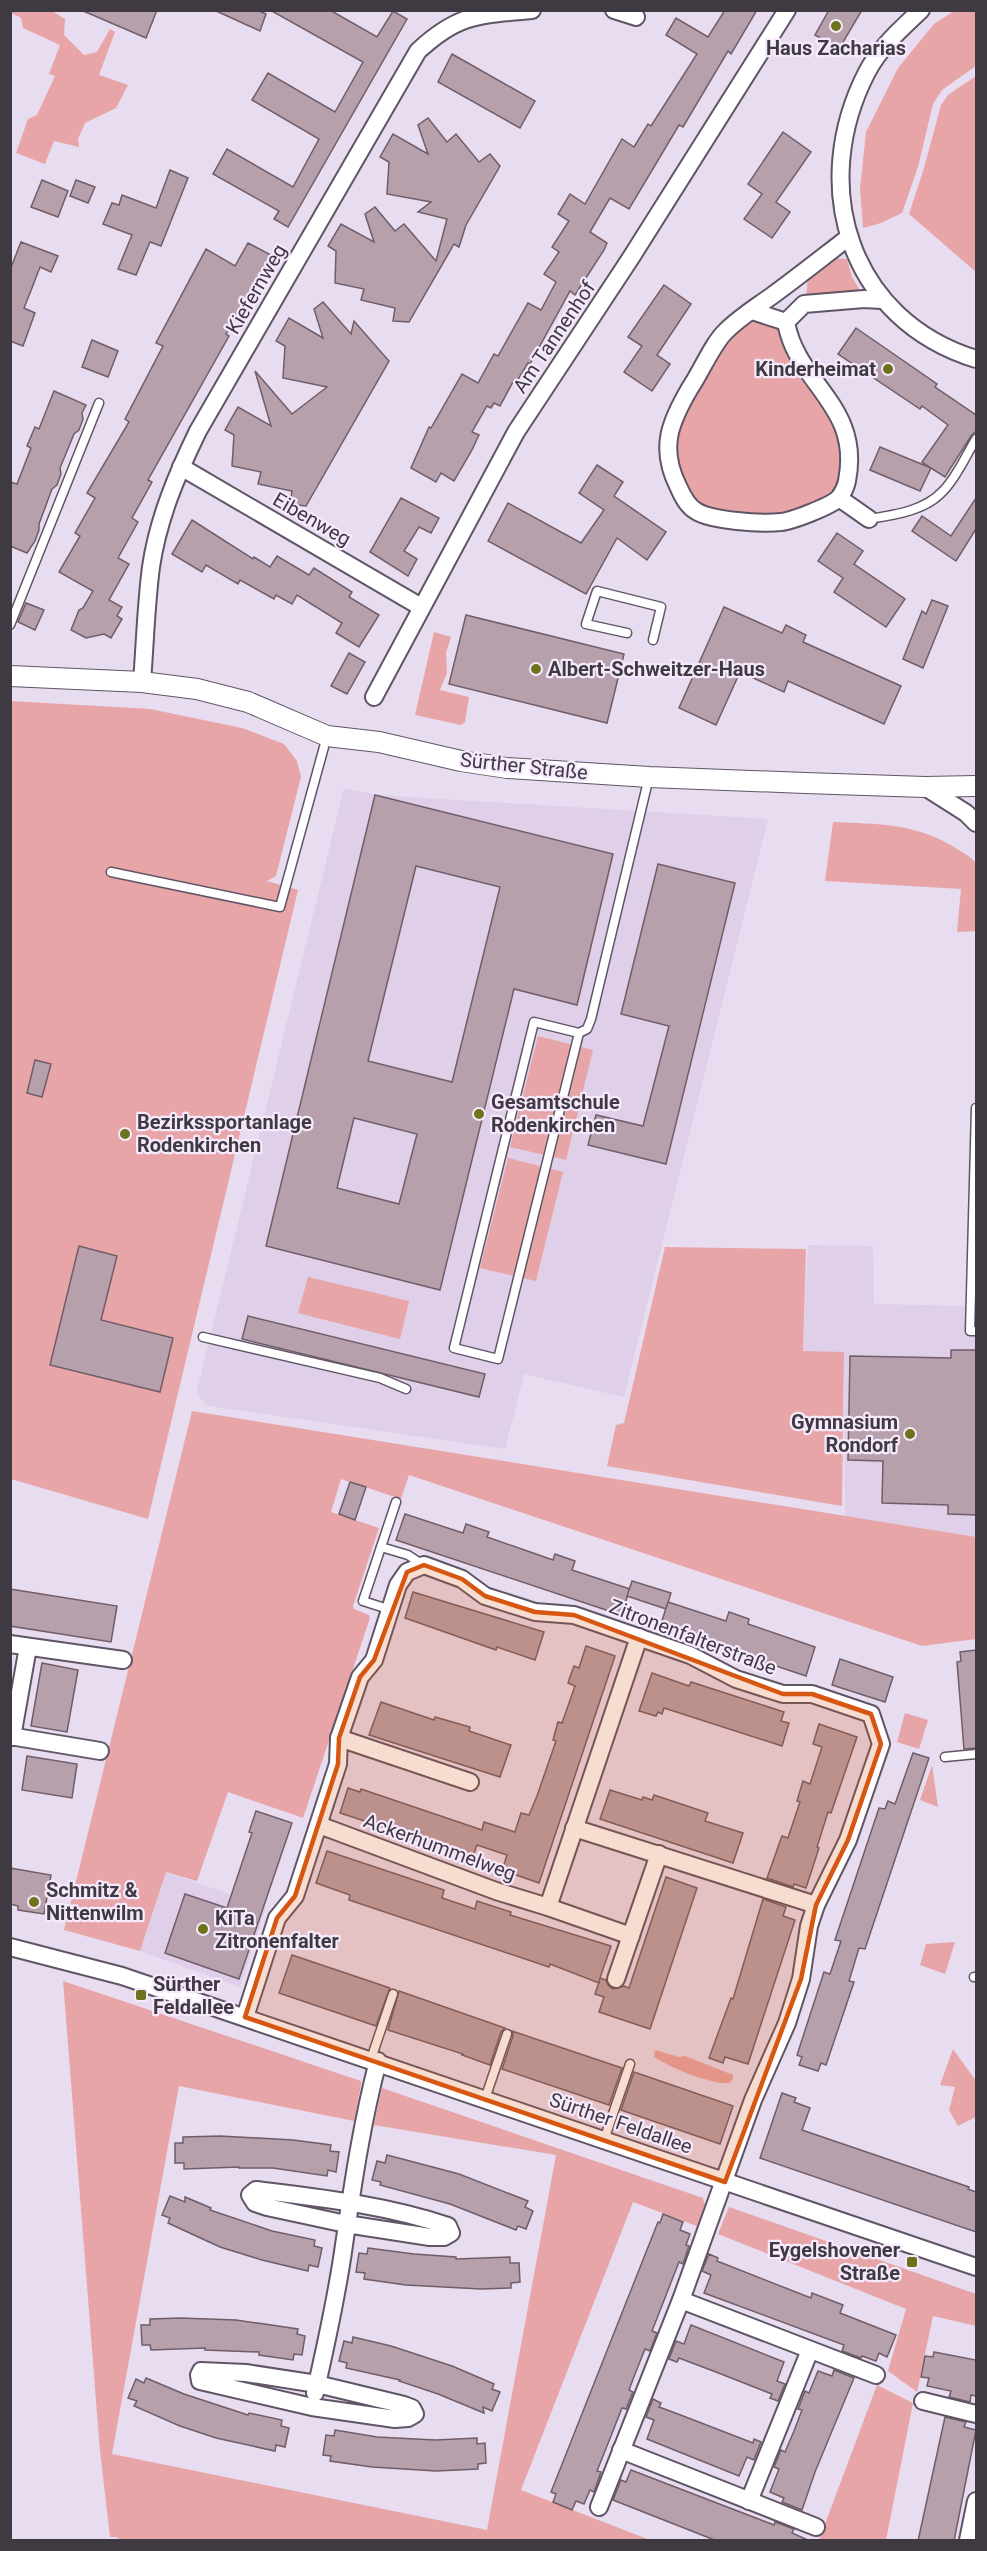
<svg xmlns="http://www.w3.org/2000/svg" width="987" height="2551" font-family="Roboto,sans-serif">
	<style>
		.built { fill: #dfcfe9 }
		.green { fill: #e8a5a7 }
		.building { fill: #b6a0ac; stroke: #705d67; stroke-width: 1.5; fill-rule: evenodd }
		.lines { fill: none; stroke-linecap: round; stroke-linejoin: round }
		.service-casing { stroke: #5f5566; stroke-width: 11 }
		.minor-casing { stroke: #5f5566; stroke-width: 20 }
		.tertiary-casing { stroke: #5f5566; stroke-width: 22 }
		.service { stroke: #fff; stroke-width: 8 }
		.minor { stroke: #fff; stroke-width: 16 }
		.tertiary { stroke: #fff; stroke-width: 20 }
		.marked { fill: #d75611; fill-opacity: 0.2; stroke: #d75611; stroke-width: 4.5; stroke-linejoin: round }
		.poi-dot { fill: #6d731b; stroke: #f6e9fd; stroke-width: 2 }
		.labels { text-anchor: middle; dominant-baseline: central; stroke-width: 4.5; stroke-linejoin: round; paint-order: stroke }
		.poi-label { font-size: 20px; font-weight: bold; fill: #3f3a42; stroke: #f6e9fd; text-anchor: start }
		.street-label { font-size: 20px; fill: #3f3a42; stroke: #f6e9fd }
	</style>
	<rect width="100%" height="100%" fill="#e8dcf0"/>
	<g class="built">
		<polygon points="344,788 376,795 768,819 624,1397 524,1374 505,1449 209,1406 200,1398 197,1391"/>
		<polygon points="808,1245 873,1246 874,1304 976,1306 976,1537 845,1516 844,1353 803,1351"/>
		<polygon points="166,1872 266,1907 240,1987 140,1951"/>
	</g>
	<g class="green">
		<polygon points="11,10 52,11 65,19 64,35 84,55 97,52 110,29 115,32 99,75 128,85 116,108 85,123 78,139 79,147 54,141 45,164 16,153 28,119 37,115 55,76 49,74 60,45 23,28 21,18 11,13"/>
		<polygon points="954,11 976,11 976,66 942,90 933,104 918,167 902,213 881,223 863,228 860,189 866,132 898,68 934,24"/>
		<polygon points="976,76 976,272 909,214 924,168 941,105 948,95"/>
		<polygon points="831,258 847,259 852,277 862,294 806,297 808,277"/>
		<polygon points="757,319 773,322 783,332 838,422 843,448 841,478 836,490 807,510 762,517 704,508 687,497 673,453 682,411 728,336 743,324"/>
		<polygon points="434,632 451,637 446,653 447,673 440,690 469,697 465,722 461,725 415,715"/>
		<polygon points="10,701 150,709 242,728 284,744 297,761 301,777 276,876 267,881 298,890 148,1519 11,1479"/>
		<path d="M833 822C878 824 914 823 954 847 962 852 970 856 976 863V931L957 932 961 889 825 881Z"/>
		<polygon points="538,1036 593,1050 566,1160 510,1147"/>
		<polygon points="508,1158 563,1172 536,1281 480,1268"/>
		<polygon points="665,1247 806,1249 803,1351 844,1352 842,1506 607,1466 616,1425 624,1423"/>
		<polygon points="308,1277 409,1301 400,1339 298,1313"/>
		<polygon points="192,1411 976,1537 976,1639 922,1646 409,1475 401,1499 341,1479 331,1512 379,1528 353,1606 354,1609 369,1615 370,1618 303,1818 228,1792 197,1881 166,1872 140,1951 64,1930"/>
		<polygon points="905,1713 928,1720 919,1749 897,1742"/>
		<polygon points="932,1765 938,1807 920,1800"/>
		<polygon points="955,1942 945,1974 920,1965 926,1944"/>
		<polygon points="63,1981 361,2081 361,2085 354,2121 179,2086 112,2454 487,2530 556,2155 374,2125 382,2088 703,2198 705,2205 701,2216 706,2218 702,2228 633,2202 521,2490 650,2540 123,2540 116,2537 110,2537 100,2451"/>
		<polygon points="953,2049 976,2081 976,2117 958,2126 949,2110 955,2087 940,2085"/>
		<path d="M655 2050 679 2057 685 2056 733 2075V2079L730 2083C708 2084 674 2069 654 2057Z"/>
		<polygon points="729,2207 976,2294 976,2326 933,2316 917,2392 888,2371 906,2309 718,2234"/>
		<polygon points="877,2385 913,2403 886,2540 819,2540"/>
	</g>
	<g class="building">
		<polygon points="81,10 157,10 146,38"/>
		<polygon points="214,10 257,10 266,14 260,31"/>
		<polygon points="270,10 330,10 377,37 393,11 407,19 288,227 274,219 279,211 213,174 227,149 293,187 319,139 252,100 268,73 335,112 363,62"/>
		<polygon points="725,10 757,10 731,54 728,51 683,127 679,125 629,209 610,198 590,232 607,243 604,250 575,295 570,291 530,364 528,363 517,381 514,380 500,406 494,403 491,408 487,406 472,432 479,435 472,450 454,481 441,473 436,482 411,468 429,427 431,428 462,374 478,383 494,354 498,356 528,303 541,310 556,282 544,274 559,252 552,247 569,221 558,214 570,194 585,204 622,139 634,147 648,124 651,126 697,54 666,35 676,18 708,37"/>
		<polygon points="829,10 862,10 839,49 815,35"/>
		<polygon points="452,54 535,101 520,128 438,82"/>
		<polygon points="428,118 447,142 456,134 479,162 490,154 500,166 466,225 459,247 454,244 409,322 393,321 395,308 361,300 364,289 335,283 336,251 328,246 341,224 374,242 365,214 375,207 395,231 404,224 436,261 447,219 418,212 431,202 387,194 389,162 380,157 393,134 428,154 418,125"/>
		<polygon points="783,132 811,152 776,202 790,212 772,238 744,219 762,194 748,184"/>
		<polygon points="170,170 188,178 161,246 150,242 136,275 118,269 132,235 103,224 112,203 119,205 122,195 156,208"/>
		<polygon points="42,180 68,191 58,217 31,207"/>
		<polygon points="76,180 95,187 88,203 70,196"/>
		<polygon points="21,242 58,256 51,272 40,267 32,288 24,308 35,313 23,346 10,341 10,270"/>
		<polygon points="248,243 271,255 226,334 229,336 148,480 152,482 132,518 138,522 118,558 129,564 109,600 122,607 117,616 122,619 111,638 104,634 86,638 71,630 79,610 83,608 93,591 59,572 80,536 75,533 95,498 87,493 129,422 125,419 163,346 156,343 206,249 235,266"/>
		<polygon points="664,285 691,304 657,355 670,364 652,391 624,372 642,346 628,337"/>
		<polygon points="323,302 351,334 354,321 389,361 306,506 290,504 292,491 258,484 261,472 232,466 234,435 225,430 238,407 271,426 255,371 292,414 327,387 283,378 285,346 276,341 289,318 323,338 314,309"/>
		<polygon points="856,328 937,384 935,387 976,415 976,431 971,436 945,477 931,468 920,491 870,470 880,447 931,468 922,462 948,425 922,406 920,409 838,354"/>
		<polygon points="92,340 118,351 108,377 82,367"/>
		<polygon points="54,391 86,405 82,413 83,419 79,430 74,434 60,468 61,474 57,485 52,489 39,524 39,530 35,541 27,553 10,546 10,482 17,484 31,448 27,446 35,427 39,429"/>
		<polygon points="597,465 623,482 614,496 666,532 647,560 617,538 586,594 488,541 508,503 581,543 604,510 579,493"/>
		<polygon points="401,498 439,518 431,533 419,527 404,551 417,559 408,576 370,552"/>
		<polygon points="976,498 976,529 956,561 912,531 922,516 951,536"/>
		<polygon points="192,520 253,559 254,557 270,567 277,556 309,575 314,568 352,592 349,597 379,615 359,647 336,633 342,623 297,595 292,604 276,595 274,599 240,580 238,584 206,565 202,572 172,554"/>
		<polygon points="837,533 863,551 854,564 905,599 886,627 834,592 843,578 818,561"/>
		<polygon points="932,600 948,606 923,668 903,659 922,611 926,614"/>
		<polygon points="26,603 44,610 35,630 18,622"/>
		<polygon points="724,607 782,633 786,625 806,635 803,642 901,686 884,724 788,681 784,692 740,672 716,725 679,708"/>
		<polygon points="466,615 624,654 607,723 449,684"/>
		<polygon points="349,653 365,662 347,694 331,686"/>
		<path d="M375 795 613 854 577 1005 514 989 440 1290 266 1246ZM416 866 500 887 452 1082 368 1061ZM354 1118 417 1134 399 1204 337 1188Z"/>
		<polygon points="658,864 735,883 666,1164 588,1145 596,1115 643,1126 669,1026 621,1014"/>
		<polygon points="35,1060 51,1064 42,1097 27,1093"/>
		<polygon points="79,1246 117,1256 101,1320 173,1338 160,1392 50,1365"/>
		<polygon points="248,1316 485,1374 479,1397 242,1339"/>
		<polygon points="951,1350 976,1350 976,1515 948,1514 948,1505 882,1503 883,1461 848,1460 850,1356 951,1358"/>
		<polygon points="350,1482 366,1487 355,1520 339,1514"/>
		<polygon points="405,1514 463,1533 466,1524 489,1532 487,1537 536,1554 553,1560 555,1554 575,1561 572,1570 630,1589 621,1615 396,1540"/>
		<polygon points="632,1581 671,1593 666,1609 627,1596"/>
		<polygon points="10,1589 117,1606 111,1642 10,1626"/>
		<polygon points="413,1592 544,1632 535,1660 497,1647 496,1650 405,1618"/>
		<polygon points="668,1602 726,1621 729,1612 749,1619 748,1624 815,1647 806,1676 660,1627"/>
		<polygon points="586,1646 615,1656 539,1883 502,1870 507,1855 477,1845 472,1859 392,1833 392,1830 340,1813 348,1788 360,1792 361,1789 482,1830 484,1822 515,1832 521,1813 529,1815 537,1796 556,1741 553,1740 558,1722 562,1723 575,1686 568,1683 571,1674 574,1666 579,1668"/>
		<polygon points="976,1650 976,1748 964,1749 957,1662 961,1661 960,1652"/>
		<polygon points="840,1659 893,1677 885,1702 832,1685"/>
		<polygon points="42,1663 78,1670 67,1732 31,1726"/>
		<polygon points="652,1673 689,1686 691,1682 784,1712 781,1721 789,1723 782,1746 664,1708 662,1714 658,1712 656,1716 639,1711"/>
		<polygon points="381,1702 434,1720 435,1717 470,1727 469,1731 511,1745 500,1777 369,1735"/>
		<polygon points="819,1724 857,1737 831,1813 828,1812 817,1847 819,1848 806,1888 794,1884 793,1887 767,1878 782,1836 788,1838 800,1802 797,1801 803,1781 810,1784 822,1747 813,1744"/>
		<polygon points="913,1753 929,1758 865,1949 859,1948 849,1981 854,1982 826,2065 821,2063 818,2071 799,2065 802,2057 797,2055 824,1972 830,1974 841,1941 835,1940 879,1808 885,1809 888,1801 895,1804"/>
		<polygon points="27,1756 77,1764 72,1798 22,1790"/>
		<polygon points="610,1790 642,1800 643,1797 652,1800 654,1795 708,1813 705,1821 743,1833 733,1863 600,1819"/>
		<polygon points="256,1811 292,1823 239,1979 165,1953 185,1894 227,1908 252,1833 249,1832"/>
		<polygon points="327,1851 444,1890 442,1898 475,1909 477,1901 511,1912 510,1915 611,1946 600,1978 606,1980 608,1985 613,1989 624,1986 629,1988 666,1877 697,1888 650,2029 599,2012 604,1997 595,1994 600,1979 599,1983 550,1964 549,1967 349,1900 350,1895 316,1883"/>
		<polygon points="10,1868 51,1875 44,1914 18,1910 18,1906 10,1904"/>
		<polygon points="763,1899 786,1907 783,1916 795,1920 748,2064 725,2057 723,2063 709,2058 731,1998 733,1999"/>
		<polygon points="292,1955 390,1988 376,2026 279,1993"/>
		<polygon points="399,1991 505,2028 501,2032 490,2065 462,2055 463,2054 388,2030"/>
		<polygon points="512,2031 622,2068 609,2105 502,2069 513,2036"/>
		<polygon points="634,2072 733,2106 720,2144 621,2110"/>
		<polygon points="782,2093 796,2098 794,2102 810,2108 802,2130 969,2187 968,2189 976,2192 976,2232 760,2158"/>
		<polygon points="220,2136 293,2140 331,2145 330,2151 339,2152 336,2172 328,2170 327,2176 273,2168 239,2168 239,2167 184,2169 184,2163 175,2163 175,2143 183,2143 183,2137"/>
		<polygon points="387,2155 459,2174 528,2201 525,2207 533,2211 526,2229 518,2226 516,2230 450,2204 380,2185 381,2182 372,2180 377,2161 385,2163"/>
		<polygon points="170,2196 185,2202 185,2197 211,2208 210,2210 272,2231 315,2240 314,2246 322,2248 318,2267 309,2265 308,2271 262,2260 220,2247 168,2223 170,2218 162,2215"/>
		<polygon points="663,2214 683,2222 680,2230 690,2234 686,2245 689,2246 683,2264 679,2262 652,2331 657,2333 650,2351 645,2349 635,2374 629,2390 633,2392 626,2409 622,2408 609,2441 597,2471 601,2472 594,2492 590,2490 584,2504 576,2501 572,2510 553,2502 556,2494 551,2492 658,2222 660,2223"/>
		<polygon points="368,2248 414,2254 456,2257 456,2259 510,2257 510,2263 519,2263 520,2282 511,2283 511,2288 481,2289 406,2285 364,2279 365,2273 356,2272 359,2253 367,2254"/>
		<polygon points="709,2254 718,2258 717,2261 811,2298 812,2293 843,2305 840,2313 896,2335 887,2357 879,2353 876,2361 862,2356 861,2358 842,2351 844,2345 704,2293 711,2275 702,2271"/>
		<polygon points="180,2318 236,2320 298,2329 297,2334 305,2336 302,2355 294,2354 293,2360 259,2355 259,2352 205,2350 205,2348 151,2350 150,2345 142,2345 141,2325 150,2325 150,2319"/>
		<polygon points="691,2325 784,2362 777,2381 785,2384 778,2401 770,2398 772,2394 716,2372 679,2358 677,2362 669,2359 676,2341 684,2344"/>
		<polygon points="353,2337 391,2346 452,2366 494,2384 492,2389 500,2392 492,2411 483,2407 484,2413 438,2394 399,2381 400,2380 346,2368 347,2363 339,2361 344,2341 352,2343"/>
		<polygon points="934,2352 976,2360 976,2396 971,2395 970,2402 949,2397 951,2391 927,2386 929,2378 921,2377 925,2356 933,2357"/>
		<polygon points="834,2370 854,2378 815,2472 802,2510 782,2502 784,2498 770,2492 779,2469 774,2467 781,2450 785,2452 794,2431 802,2410 798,2409 805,2391 809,2393 818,2371 832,2376"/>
		<polygon points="146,2378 184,2394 248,2415 249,2413 282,2420 281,2426 289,2428 285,2447 276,2445 275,2451 216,2438 180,2426 134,2406 137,2401 128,2398 136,2379 144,2383"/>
		<polygon points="653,2399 661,2403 659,2407 678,2414 753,2443 754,2439 761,2442 754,2460 747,2457 739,2476 647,2439 654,2420 646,2417"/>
		<polygon points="945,2417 966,2422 964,2427 976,2430 954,2541 918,2541"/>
		<polygon points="335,2430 377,2437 435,2440 477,2438 477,2444 485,2443 486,2463 478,2464 478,2469 436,2471 372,2467 330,2461 331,2456 323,2455 326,2435 334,2436"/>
		<polygon points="631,2470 774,2525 775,2522 794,2529 792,2533 810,2541 717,2541 613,2500 621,2480 626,2482"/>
	</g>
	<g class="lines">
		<g class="service-casing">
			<g id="service">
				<path d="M869 519C894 515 925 511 943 491 957 477 966 455 976 439"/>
				<polyline points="10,625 99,403"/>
				<polyline points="627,633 586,624 597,591 661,607 653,640"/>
				<polyline points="111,872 280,907 327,736"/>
				<polyline points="579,1033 534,1022 454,1348 498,1359 579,1033 587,1029 591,1019 649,777"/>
				<polyline points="976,1108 970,1331 976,1331"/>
				<polyline points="203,1337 380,1378 406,1389"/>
				<polyline points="381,1547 408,1555 423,1565"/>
				<polyline points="391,1610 363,1601 396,1502"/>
				<polyline points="945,1757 976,1754"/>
				<polyline points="974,1977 976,1977"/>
				<polyline points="371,2059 393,1994"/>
				<polyline points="485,2099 507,2034"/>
				<polyline points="604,2140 630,2064"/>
			</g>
		</g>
		<g class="minor-casing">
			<g id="minor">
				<polyline points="614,10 636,17"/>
				<path d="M921 10C901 29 880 47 867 72 808 186 849 320 976 359"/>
				<path d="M849 237C824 256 799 276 773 295 758 306 740 317 726 331 713 343 701 372 690 388 670 422 659 448 678 486 682 495 687 506 696 511 712 521 761 524 781 522 792 521 831 506 839 498 842 494 846 486 847 481 862 405 797 385 786 322L804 304 864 299 882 300"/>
				<polyline points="752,311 786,322"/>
				<polyline points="181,467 421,607"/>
				<polyline points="839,498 869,519"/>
				<path d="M142 682C145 644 146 605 151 567 158 519 177 474 198 431L418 51C459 13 479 15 532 10"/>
				<polyline points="374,697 516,432 632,256 787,10"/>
				<polyline points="925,787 966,813 976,823"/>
				<polyline points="10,1644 123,1660"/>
				<polyline points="10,1736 100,1751"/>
				<polyline points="12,1737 28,1647"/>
				<polyline points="339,1738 470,1782"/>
				<polyline points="319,1825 496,1891 548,1907 639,1637"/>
				<polyline points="574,1828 816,1905"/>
				<polyline points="548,1907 631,1936"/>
				<polyline points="10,1947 122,1976 976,2267"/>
				<polyline points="616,1979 659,1854"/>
				<polyline points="245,2017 277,1918 295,1896 338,1764 339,1738 360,1677 374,1660 398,1585 407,1572 424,1565 462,1579 485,1596 535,1612 574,1615 690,1655 736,1679 783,1694 812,1694 871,1714 881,1744 848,1840 816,1905 809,1926 801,1979 787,2023 753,2100 681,2300 599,2507"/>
				<path d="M256 2190C321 2198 387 2205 448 2226L451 2233 444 2237H430L346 2224 267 2207 255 2203 250 2195Z"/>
				<polyline points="681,2300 876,2375"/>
				<polygon points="201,2371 246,2373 317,2384 404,2405 412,2408 415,2414 408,2418 395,2419 312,2407 200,2381 199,2375"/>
				<path d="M315 2393C326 2345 337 2295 344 2245 353 2183 362 2122 378 2061"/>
				<polyline points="923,2401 976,2414"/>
				<polyline points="621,2450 816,2527"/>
				<polyline points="749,2501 810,2350"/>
				<polyline points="968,2540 976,2501"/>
			</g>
		</g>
		<g class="tertiary-casing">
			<polyline id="tertiary" points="10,676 142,682 197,689 248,702 327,736 379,742 461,761 507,768 649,777 805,783 925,787 976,786"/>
		</g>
		<use href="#service" class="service"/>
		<use href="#minor" class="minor"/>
		<use href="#tertiary" class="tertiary"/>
	</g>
	<path class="marked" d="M424 1565 462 1579 485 1596 535 1612 574 1615 783 1694H812L871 1714 881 1744 848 1840 816 1905 801 1979 725 2182 245 2017 277 1918 295 1896 338 1764 339 1738 360 1677 374 1660 407 1572Z"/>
	<g class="poi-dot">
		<circle cx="836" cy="26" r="6"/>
		<circle cx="888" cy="369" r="6"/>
		<circle cx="536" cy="669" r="6"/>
		<circle cx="479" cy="1114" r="6"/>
		<circle cx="125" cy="1134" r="6"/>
		<circle cx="910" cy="1434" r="6"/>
		<circle cx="34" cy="1902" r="6"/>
		<circle cx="203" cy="1929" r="6"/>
		<rect x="135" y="1989" width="12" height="12" rx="3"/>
		<rect x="906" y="2256" width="12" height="12" rx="3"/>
	</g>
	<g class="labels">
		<g class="poi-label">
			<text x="836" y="48" text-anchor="middle">Haus Zacharias</text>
			<text x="876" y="369" text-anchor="end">Kinderheimat</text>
			<text x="548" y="669">Albert-Schweitzer-Haus</text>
			<text x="491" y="1102">Gesamtschule<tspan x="491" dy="23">Rodenkirchen</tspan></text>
			<text x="137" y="1122">Bezirkssportanlage<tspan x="137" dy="23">Rodenkirchen</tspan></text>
			<text x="898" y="1422" text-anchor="end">Gymnasium<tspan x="898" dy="23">Rondorf</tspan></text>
			<text x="46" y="1890">Schmitz &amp;<tspan x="46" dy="23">Nittenwilm</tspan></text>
			<text x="215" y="1918">KiTa<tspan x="215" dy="23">Zitronenfalter</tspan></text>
			<text x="153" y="1984">Sürther<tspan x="153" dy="23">Feldallee</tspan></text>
			<text x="900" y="2250" text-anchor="end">Eygelshovener<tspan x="900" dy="23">Straße</tspan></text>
		</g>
		<g class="street-label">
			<text transform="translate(256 289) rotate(-60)">Kiefernweg</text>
			<text transform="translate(554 337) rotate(-56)">Am Tannenhof</text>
			<text transform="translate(312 519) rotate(30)">Eibenweg</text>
			<text transform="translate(524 766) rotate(6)">Sürther Straße</text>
			<text transform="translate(693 1637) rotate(21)">Zitronenfalterstraße</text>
			<text transform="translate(440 1847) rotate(20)">Ackerhummelweg</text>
			<text transform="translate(621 2123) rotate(19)">Sürther Feldallee</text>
		</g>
	</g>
	<rect width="987" height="2551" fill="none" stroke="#3f3a42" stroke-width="24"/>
</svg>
